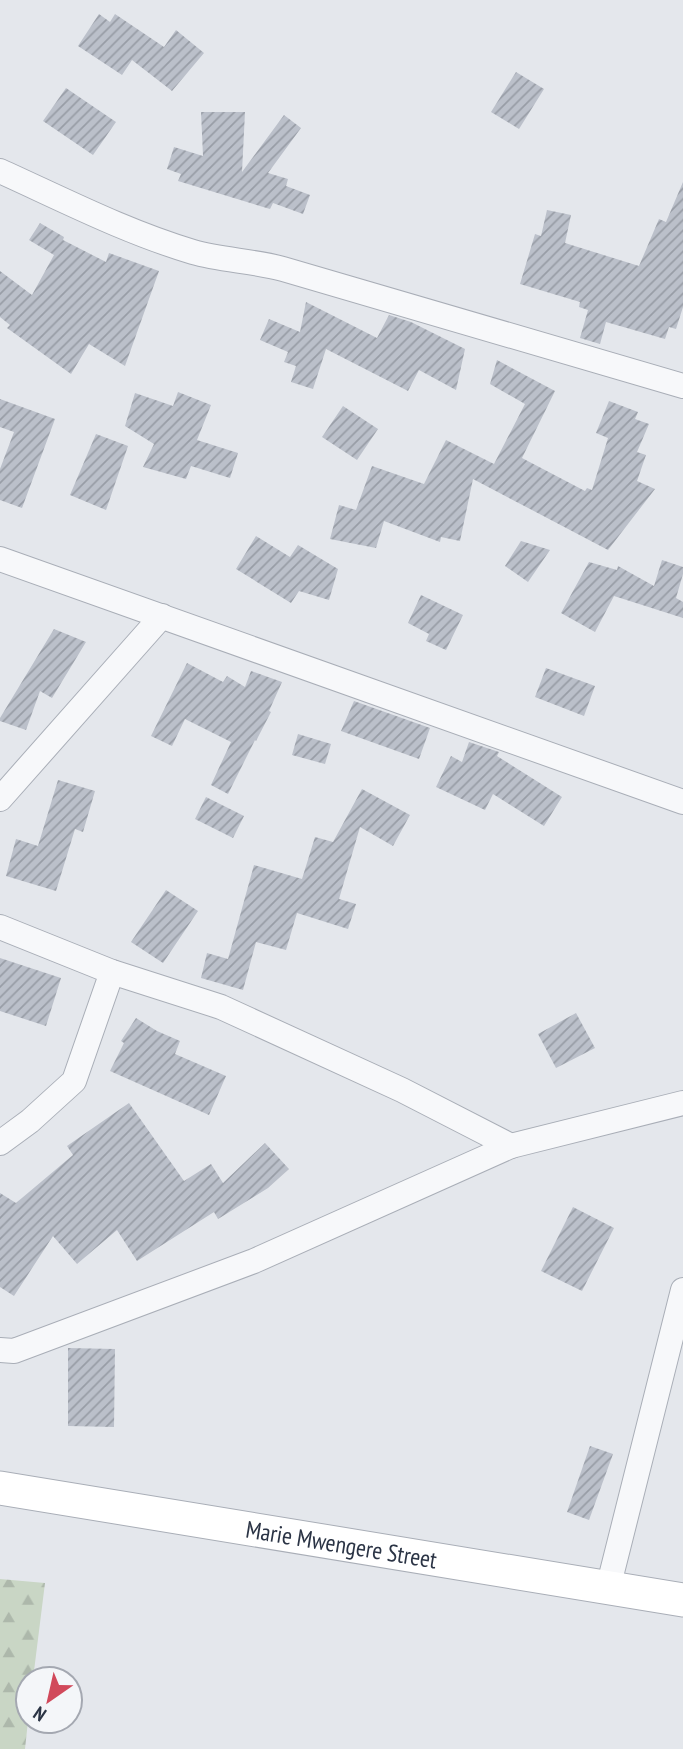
<svg xmlns="http://www.w3.org/2000/svg" width="683" height="1749" font-family="'PT Sans Narrow',sans-serif">
	<style>
		.forest { fill: url(#forest-firs) }
		.building { fill: url(#building-hatch) }
		.lines { fill: none; stroke-linecap: round; stroke-linejoin: round }
		.minor-casing { stroke: #a9aeb7; stroke-width: 26 }
		.secondary-casing { stroke: #a9aeb7; stroke-width: 35 }
		.minor { stroke: #f7f8fa; stroke-width: 24 }
		.secondary { stroke: #fff; stroke-width: 33 }
		.labels { text-anchor: middle; dominant-baseline: central; stroke-width: 6; stroke-linejoin: round; paint-order: stroke }
		.street-label { font-size: 24px; fill: #2b3445; stroke: #f4f6f9 }
	</style>
	<defs>
		<pattern id="forest-firs" width="22" height="20" patternUnits="userSpaceOnUse" patternTransform="scale(1.75)"><rect width="22" height="20" fill="#c9d6c5"/><path d="M5 1l3.5 6h-7zM16 11l3.5 6h-7z" fill="#adb8ab"/></pattern>
		<pattern id="building-hatch" width="6" height="6" patternUnits="userSpaceOnUse" patternTransform="scale(1.75)"><rect width="6" height="6" fill="#bbc0ca"/><path d="M-1 1l2-2M0 6l6-6M5 7l2-2" fill="none" stroke="#989da6"/></pattern>
	</defs>
	<rect width="100%" height="100%" fill="#e4e7ec"/>
	<polygon class="forest" points="0,1579 45,1583 33,1679 28,1679 28,1721 25,1749 0,1749"/>
	<g class="building">
		<polygon points="99,14 110,22 115,14 164,47 176,30 204,53 172,91 132,60 122,75 78,46"/>
		<polygon points="516,72 544,89 519,129 491,112"/>
		<polygon points="66,88 116,122 93,155 43,121"/>
		<polygon points="201,112 245,112 242,172 284,115 301,128 268,173 288,179 286,186 310,195 303,214 273,203 270,209 178,181 181,174 167,169 174,147 203,156"/>
		<polygon points="683,182 683,307 676,329 669,327 665,339 606,322 600,344 580,338 588,310 579,307 580,302 520,284 535,234 541,236 547,210 571,215 565,243 639,266 659,219 666,222"/>
		<polygon points="40,223 64,237 63,240 106,262 109,253 159,271 125,366 89,344 71,374 7,328 10,325 0,317 0,271 32,295 54,255 29,240"/>
		<polygon points="306,302 377,338 389,315 411,322 465,349 456,390 419,370 408,391 326,349 313,389 291,382 296,366 284,362 288,352 260,340 269,319 300,332"/>
		<polygon points="497,360 555,391 522,458 585,491 587,488 592,490 608,438 596,433 609,401 638,412 635,419 649,424 637,452 646,455 637,481 655,489 608,550 473,479 460,541 441,537 440,542 384,521 376,548 330,539 339,505 356,510 372,466 424,484 446,440 494,464 525,404 490,384"/>
		<polygon points="178,392 211,405 197,440 238,453 230,478 191,466 186,479 143,467 154,444 125,426 135,393 173,406"/>
		<polygon points="0,399 55,419 22,508 0,500 0,469 14,432 0,427"/>
		<polygon points="343,406 378,429 357,460 322,437"/>
		<polygon points="96,434 128,446 106,510 70,495"/>
		<polygon points="256,536 290,557 298,545 338,569 329,600 299,591 291,603 236,569"/>
		<polygon points="521,541 550,550 528,582 505,566"/>
		<polygon points="662,560 683,567 683,574 676,598 683,602 683,618 614,596 595,632 561,613 589,562 617,570 618,566 654,586"/>
		<polygon points="421,595 463,615 446,650 426,641 429,634 408,623"/>
		<polygon points="54,629 86,642 52,698 40,691 26,730 0,721 0,718"/>
		<polygon points="187,663 223,682 227,676 245,687 251,671 282,682 269,711 271,712 256,741 255,740 228,794 211,785 231,742 185,719 172,746 151,736"/>
		<polygon points="546,668 595,686 584,716 535,697"/>
		<polygon points="354,701 430,728 419,759 341,731"/>
		<polygon points="298,734 331,744 325,764 292,755"/>
		<polygon points="469,742 499,752 497,756 562,797 544,826 493,794 485,810 436,787 451,756 462,762"/>
		<polygon points="58,780 95,791 83,832 75,829 56,891 6,876 16,839 38,846"/>
		<polygon points="362,789 410,815 393,846 360,827 339,899 356,904 348,929 297,913 286,950 256,942 243,990 201,978 207,953 228,959 254,865 302,879 315,837 333,842"/>
		<polygon points="206,797 244,816 233,838 195,819"/>
		<polygon points="166,890 198,911 163,963 131,942"/>
		<polygon points="0,958 61,978 46,1026 0,1011"/>
		<polygon points="576,1013 595,1048 556,1068 538,1034"/>
		<polygon points="136,1018 157,1031 180,1041 175,1054 226,1076 209,1115 110,1071 124,1043 121,1041"/>
		<polygon points="129,1103 184,1181 211,1164 223,1183 265,1143 289,1169 268,1188 218,1219 214,1212 137,1261 117,1230 77,1264 53,1236 14,1296 0,1287 0,1193 16,1203 73,1155 67,1146"/>
		<polygon points="573,1207 614,1228 582,1291 541,1271"/>
		<polygon points="68,1348 115,1349 114,1427 68,1426"/>
		<polygon points="590,1446 613,1454 589,1520 567,1512"/>
	</g>
	<g class="lines">
		<g class="minor-casing">
			<g id="minor">
				<path d="M0 171C64 200 126 232 193 252 221 260 254 261 283 269L683 386"/>
				<polyline points="0,559 683,802"/>
				<polyline points="0,799 162,616"/>
				<polyline points="0,927 112,972 221,1007 402,1090 511,1146"/>
				<polyline points="0,1143 30,1121 74,1081 112,972"/>
				<polyline points="0,1350 14,1351 254,1261 511,1146 683,1103"/>
				<polyline points="608,1588 683,1290"/>
			</g>
		</g>
		<g class="secondary-casing">
			<g id="secondary">
				<path id="s1" d="M0 1488 683 1600"/>
			</g>
		</g>
		<use href="#minor" class="minor"/>
		<use href="#secondary" class="secondary"/>
	</g>
	<g class="labels">
		<g class="street-label">
			<text stroke="none"><textPath href="#s1" startOffset="346">Marie Mwengere Street</textPath></text>
		</g>
	</g>
	<g transform="translate(49 1700) rotate(214)"><circle r="33" fill="#f4f6f9" stroke="#a4a8b1" stroke-width="2"/>
	<path d="M0-5L12 26L0 18L-12 26Z" fill="#d1495b"/>
	<text y="-10" font-size="19" font-weight="bold" text-anchor="middle" fill="#2b3445">N</text>
	</g>
</svg>
